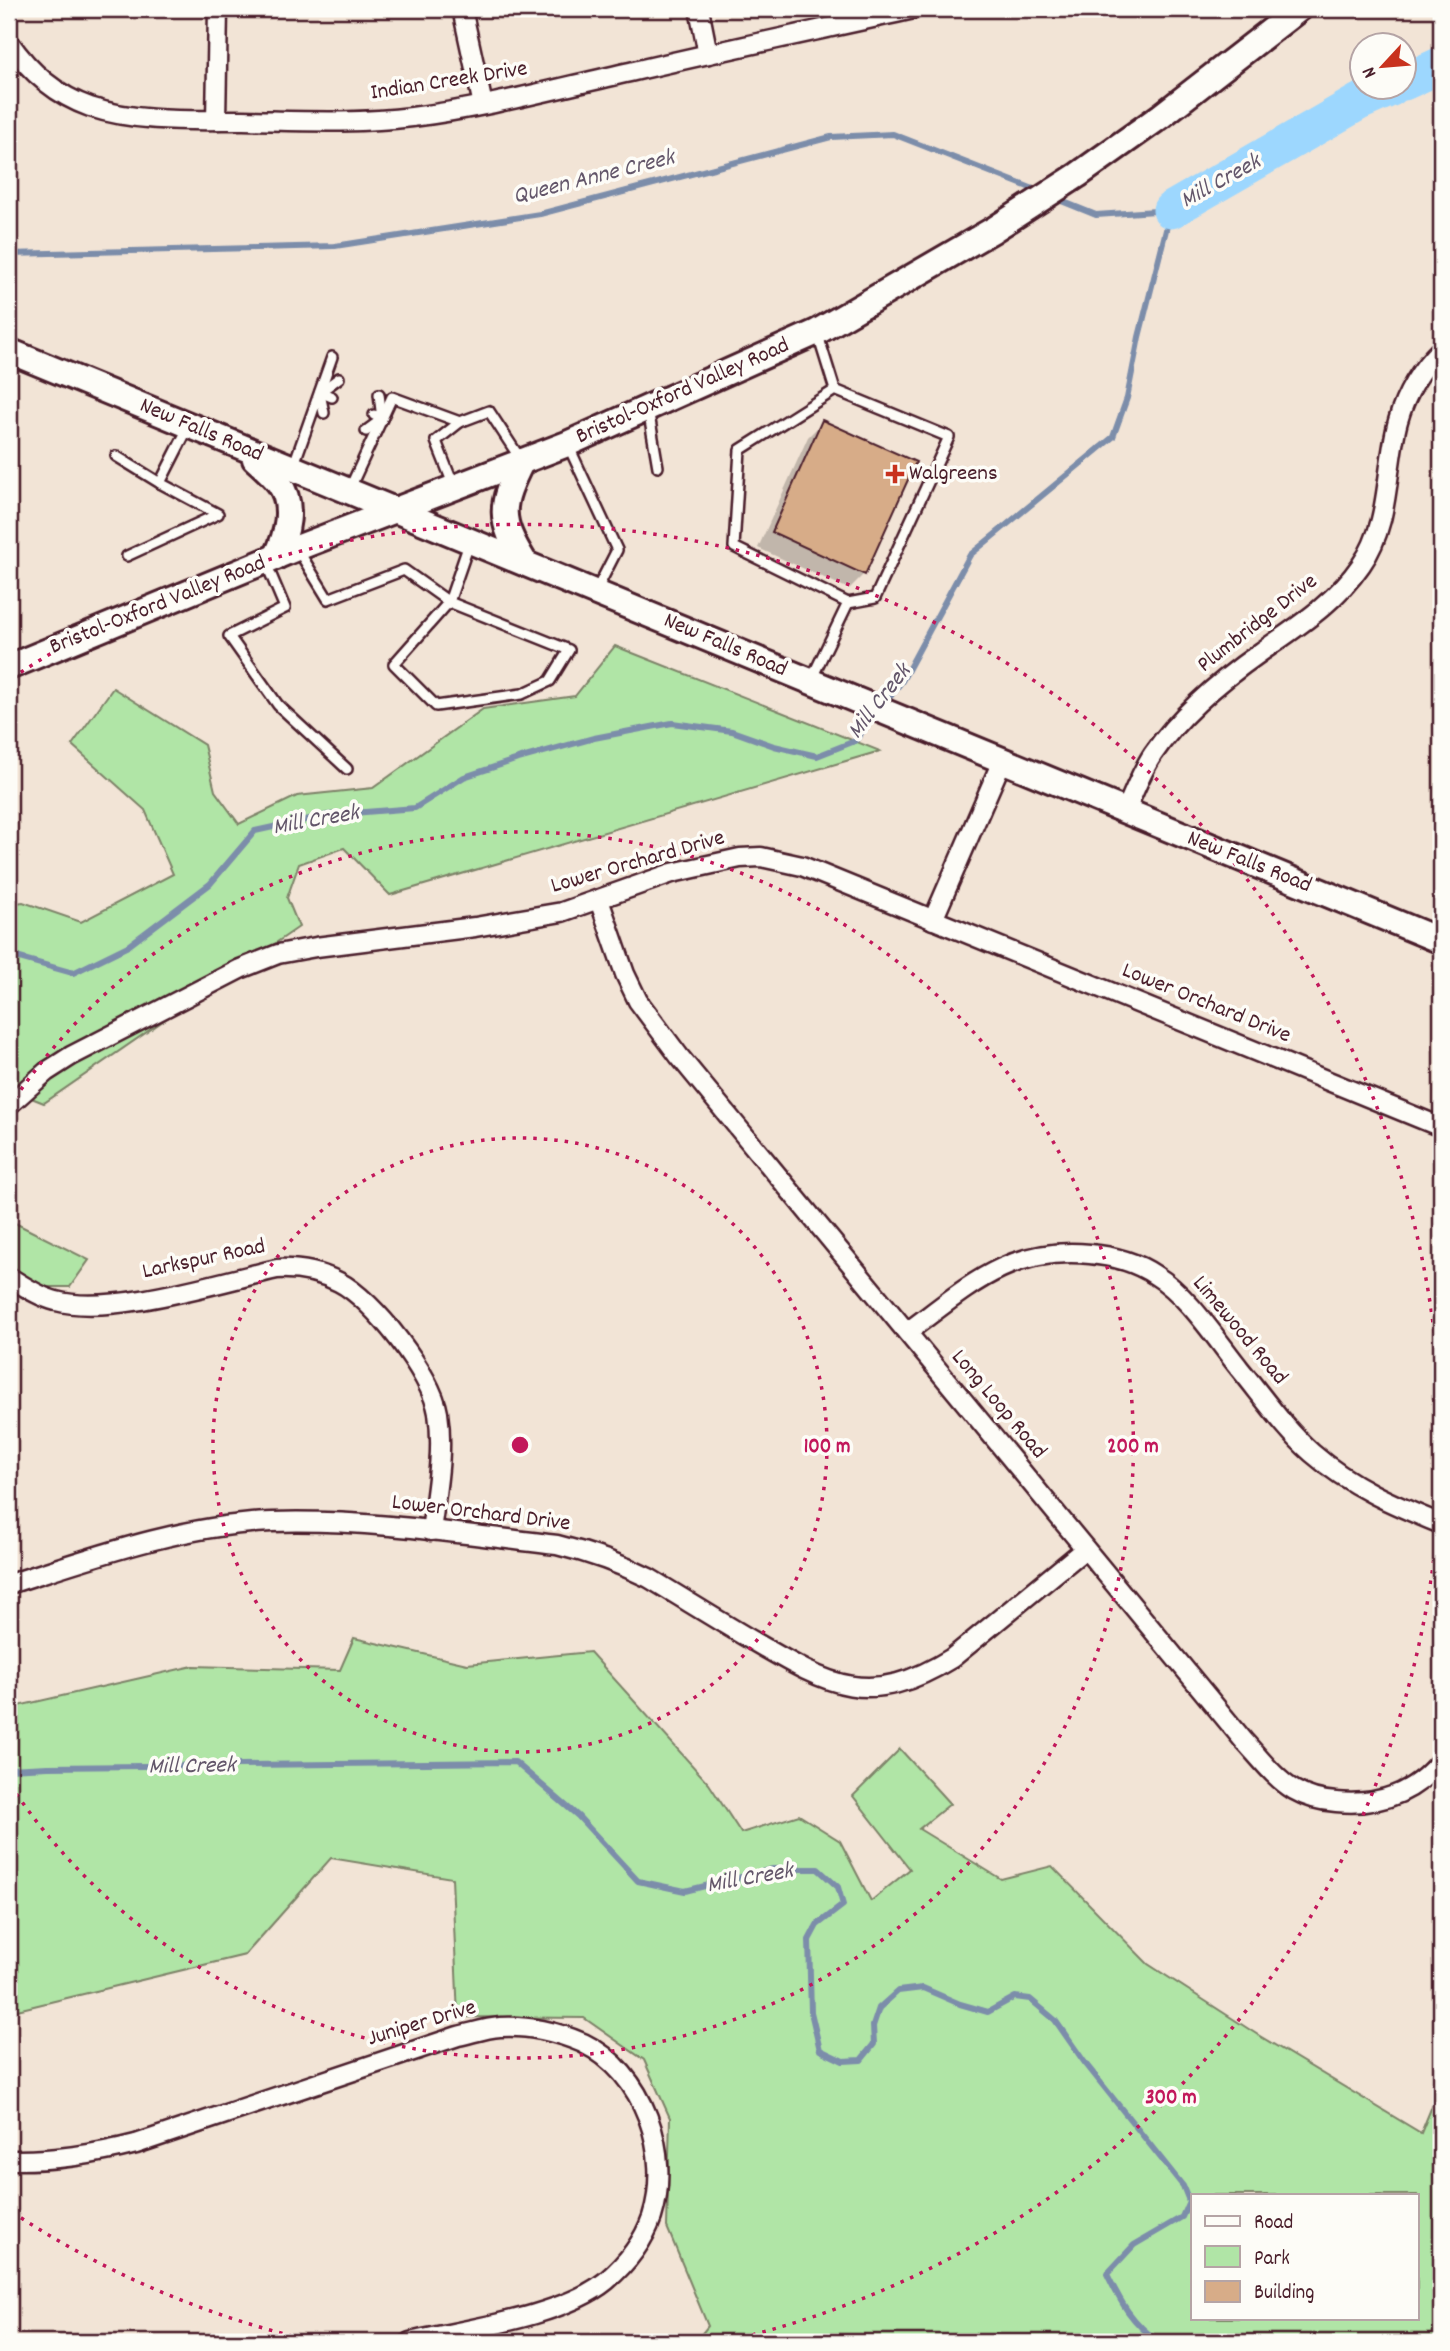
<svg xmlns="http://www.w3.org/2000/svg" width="1450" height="2351" font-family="Dekko,sans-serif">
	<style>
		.green { fill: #b0e5a6; stroke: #7d8268; stroke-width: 2; fill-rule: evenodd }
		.shadow { fill: #0003 }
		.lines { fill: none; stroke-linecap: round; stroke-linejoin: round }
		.stream { stroke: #7c8daa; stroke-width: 6 }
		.river { stroke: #9dd7fe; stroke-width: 37 }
		.building { fill: #d7ac88; stroke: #4a1f2b; stroke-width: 2 }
		.lane-casing { stroke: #4a1f2b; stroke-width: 14 }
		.street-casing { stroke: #4a1f2b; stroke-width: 23 }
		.secondary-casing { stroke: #4a1f2b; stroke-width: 30 }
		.lane { stroke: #fdfcf7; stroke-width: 9 }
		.street { stroke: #fdfcf7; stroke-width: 18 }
		.secondary { stroke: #fdfcf7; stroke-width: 24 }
		.ring { fill: none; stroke: #c2185b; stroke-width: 3.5; stroke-dasharray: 3.5 7 }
		.poi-dot { fill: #c8321e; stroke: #fdfcf7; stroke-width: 2.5 }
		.labels { text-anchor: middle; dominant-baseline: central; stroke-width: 7; stroke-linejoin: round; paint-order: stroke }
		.street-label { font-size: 23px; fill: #4a1f2b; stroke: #fdfcf7 }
		.poi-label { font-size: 23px; fill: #4a1f2b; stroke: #fdfcf7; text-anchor: start }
		.water-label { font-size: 24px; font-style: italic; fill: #63566a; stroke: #fdfcf7 }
		.centre { fill: #c2185b; stroke: #fdfcf7; stroke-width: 3.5 }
		.ring-label { font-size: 21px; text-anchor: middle; font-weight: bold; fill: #c2185b; stroke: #fdfcf7; stroke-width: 7; stroke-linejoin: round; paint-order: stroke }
	</style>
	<rect width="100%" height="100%" fill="#f2e4d6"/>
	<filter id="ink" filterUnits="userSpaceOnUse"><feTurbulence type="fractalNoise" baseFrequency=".0143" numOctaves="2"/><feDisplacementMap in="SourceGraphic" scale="14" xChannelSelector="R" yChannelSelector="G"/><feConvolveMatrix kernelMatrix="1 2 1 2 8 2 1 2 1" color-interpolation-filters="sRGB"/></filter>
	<g filter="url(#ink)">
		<g class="green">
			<polygon points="615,646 880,751 390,895 344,848 299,864 287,898 299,927 44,1103 9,1089 9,904 23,902 81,922 173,874 145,810 72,745 113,688 204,745 215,791 239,824 297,796 373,788 483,709 575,696"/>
			<polygon points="9,1220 89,1260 70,1287 9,1287"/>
			<path d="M354 1638 467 1664 590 1652 709 1784 741 1833 799 1815 840 1841 871 1901 910 1869 853 1796 900 1749 950 1804 919 1829 1001 1879 1052 1866 1148 1964 1258 2035 1421 2133 1441 2084V2342H695L708 2326 667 2227 670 2118 644 2060 584 2018 458 2017 452 1878 331 1858 245 1955 9 2012V1708L193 1666 340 1670ZM1193 2195H1417V2318H1193Z"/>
		</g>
		<polygon class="shadow" points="823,422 864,574 849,589 758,548 808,437"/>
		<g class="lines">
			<g class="stream">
				<polyline points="9,254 335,246 540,214 831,137 893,134 1041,192"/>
				<polyline points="884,705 902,681 970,555 1113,437 1127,398 1139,337 1171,210 1096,215 1054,198"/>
				<polyline points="9,955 73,973 128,946 210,884 255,831 328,815 415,808 464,777 518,759 594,738 672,723 732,731 774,746 817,756 855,741 877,713"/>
				<path d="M9 1769 48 1767 515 1762 578 1816 638 1881 685 1891 773 1869H818L838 1887 843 1905 817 1925 809 1940 811 2012 820 2050 843 2061 861 2060 874 2044 873 2026 879 2008 898 1991 923 1988 960 2004 988 2012 1015 1997 1030 1999 1055 2020 1085 2063 1183 2186 1189 2201 1182 2217 1134 2245 1107 2274C1121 2303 1132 2323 1159 2342"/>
			</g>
			<g class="river">
				<polyline points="1404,82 1441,65"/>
				<polyline points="1171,210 1359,102 1391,88"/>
			</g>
		</g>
		<polygon class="building" points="822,420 916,462 865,575 772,532"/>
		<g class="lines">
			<g class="lane-casing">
				<g id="lane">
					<polyline points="835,390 949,437 875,598 848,603"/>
					<polyline points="320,394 324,413"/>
					<polyline points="332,397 320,392 339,378"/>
					<polyline points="648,409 658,467"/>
					<polyline points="374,415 382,419 379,394"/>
					<polyline points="366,431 381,420"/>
					<polyline points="568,445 617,550 596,591"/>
					<polyline points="116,456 160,483"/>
					<polyline points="293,467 332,357"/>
					<polyline points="453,484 436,441 460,422"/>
					<polyline points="350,488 392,397 460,422 489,411 521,460"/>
					<polyline points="298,550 328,599 404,570 449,602 394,664 436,706 522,694 550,681 569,650 449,602 469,544"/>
					<polyline points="127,556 218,514 160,483 188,428"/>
					<polyline points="266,563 285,608 229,636 278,705 347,769"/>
					<polyline points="811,680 848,603 734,547 740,450 835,390 817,332"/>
				</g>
			</g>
			<g class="street-casing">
				<g id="street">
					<polyline points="462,9 483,105"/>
					<polyline points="699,9 708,54"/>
					<path d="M9 42C29 71 56 95 90 107 138 123 193 120 243 120 299 121 356 124 412 117 485 108 558 88 630 72 724 50 819 30 914 9"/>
					<polyline points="216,120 218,9"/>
					<path d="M1125 812C1134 792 1141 772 1153 754 1181 713 1221 680 1261 652 1298 626 1335 603 1361 565 1391 523 1385 469 1398 421 1405 395 1421 368 1441 349"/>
					<path d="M599 900 625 974 638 1001 679 1056 1244 1741C1259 1757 1275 1779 1294 1790 1306 1797 1322 1801 1336 1802 1379 1806 1414 1794 1441 1760"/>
					<polyline points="933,920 1002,761"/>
					<polyline points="9,1105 46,1072 71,1056 240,969 278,954 316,947 475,927 562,912 672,873 740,858 761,857 802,866 1441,1127"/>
					<path d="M9 1277C24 1286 39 1297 56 1301 112 1316 219 1282 277 1269 299 1268 319 1272 339 1282 373 1299 432 1375 438 1413 444 1452 436 1492 431 1531"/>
					<path d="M907 1332C968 1287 1009 1246 1090 1254 1113 1256 1136 1262 1155 1275 1188 1295 1216 1339 1240 1369 1263 1397 1285 1429 1312 1453 1351 1487 1394 1505 1441 1524"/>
					<path d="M9 1584C93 1557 182 1525 272 1522 367 1519 463 1534 557 1545 590 1553 619 1563 649 1578 684 1599 719 1621 755 1642 830 1686 870 1709 952 1658L1085 1549"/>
					<path d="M9 2160C53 2161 93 2155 136 2144L458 2036C472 2033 486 2028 500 2027 527 2025 558 2032 583 2043 644 2072 672 2154 652 2217 643 2243 626 2264 606 2281 562 2317 466 2329 410 2342"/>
				</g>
			</g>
			<g class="secondary-casing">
				<g id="secondary">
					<polyline points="9,351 1441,941"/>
					<path d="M255 459C263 466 272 474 279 483 295 505 287 535 276 557"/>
					<path d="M522 461C499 506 498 519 525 563"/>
					<polyline points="9,667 297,548 567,444 817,332 993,230 1078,175 1161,116 1299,9"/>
				</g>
			</g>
			<use href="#lane" class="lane"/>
			<use href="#street" class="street"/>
			<use href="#secondary" class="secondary"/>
		</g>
	</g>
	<g class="ring">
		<circle cx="520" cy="1445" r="307"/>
		<path d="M9 1107A613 613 0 1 1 9 1783"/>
		<path d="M313 2341A920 920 0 0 1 12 2212M12 678A920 920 0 1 1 727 2341"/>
	</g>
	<path class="poi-dot" d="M891.5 463.5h7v7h7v7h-7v7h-7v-7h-7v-7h7z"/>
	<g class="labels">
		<g class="street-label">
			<text transform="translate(449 82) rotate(-9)">Indian Creek Drive</text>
			<text transform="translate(683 392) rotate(-24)">Bristol-Oxford Valley Road</text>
			<text transform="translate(201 431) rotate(23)">New Falls Road</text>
			<text transform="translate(158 606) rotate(-22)">Bristol-Oxford Valley Road</text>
			<text transform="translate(1258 624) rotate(-38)">Plumbridge Drive</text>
			<text transform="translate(725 646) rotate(23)">New Falls Road</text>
			<text transform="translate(638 863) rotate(-16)">Lower Orchard Drive</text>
			<text transform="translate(1249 863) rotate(22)">New Falls Road</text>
			<text transform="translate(1206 1004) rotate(22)">Lower Orchard Drive</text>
			<text transform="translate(204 1260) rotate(-12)">Larkspur Road</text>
			<text transform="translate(1239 1331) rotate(50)">Limewood Road</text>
			<text transform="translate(998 1405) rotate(50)">Long Loop Road</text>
			<text transform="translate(481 1514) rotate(7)">Lower Orchard Drive</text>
			<text transform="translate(422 2024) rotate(-17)">Juniper Drive</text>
		</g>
		<g class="poi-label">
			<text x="909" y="474">Walgreens</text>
		</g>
		<g class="water-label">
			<text transform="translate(594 178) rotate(-14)">Queen Anne Creek</text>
			<text transform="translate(1221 182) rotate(-29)">Mill Creek</text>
			<text transform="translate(880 702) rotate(-52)">Mill Creek</text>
			<text transform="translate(316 821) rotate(-10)">Mill Creek</text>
			<text transform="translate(192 1767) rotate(-1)">Mill Creek</text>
			<text transform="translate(750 1879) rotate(-10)">Mill Creek</text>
		</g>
	</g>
	<circle cx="520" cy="1445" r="10" class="centre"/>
	<g class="ring-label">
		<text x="827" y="1452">100 m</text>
		<text x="1133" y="1452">200 m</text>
		<text x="1171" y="2103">300 m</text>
	</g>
	<rect width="1450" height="2351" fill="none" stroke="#fdfcf7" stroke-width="35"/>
	<rect x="18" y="18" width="1415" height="2316" fill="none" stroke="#4a1f2b" stroke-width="2.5" filter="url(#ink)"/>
	<rect x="1191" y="2194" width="228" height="126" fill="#fdfcf7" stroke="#b5a4a5" stroke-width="2"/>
	<rect x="1205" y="2216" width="35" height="10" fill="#fdfcf7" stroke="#b5a4a5" stroke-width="2"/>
	<text x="1254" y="2228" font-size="21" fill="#4a1f2b">Road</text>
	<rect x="1205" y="2246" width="35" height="21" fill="#b0e5a6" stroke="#b5a4a5" stroke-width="2"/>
	<text x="1254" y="2264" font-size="21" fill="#4a1f2b">Park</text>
	<rect x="1205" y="2281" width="35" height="21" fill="#d7ac88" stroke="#b5a4a5" stroke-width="2"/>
	<text x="1254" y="2298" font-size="21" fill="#4a1f2b">Building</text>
	<g transform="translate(1383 66) rotate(244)"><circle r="33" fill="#fdfcf7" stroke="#b5a4a5" stroke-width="2"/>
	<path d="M0-5L12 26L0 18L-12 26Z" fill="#c8321e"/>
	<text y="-10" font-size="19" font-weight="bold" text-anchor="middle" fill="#4a1f2b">N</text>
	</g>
</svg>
